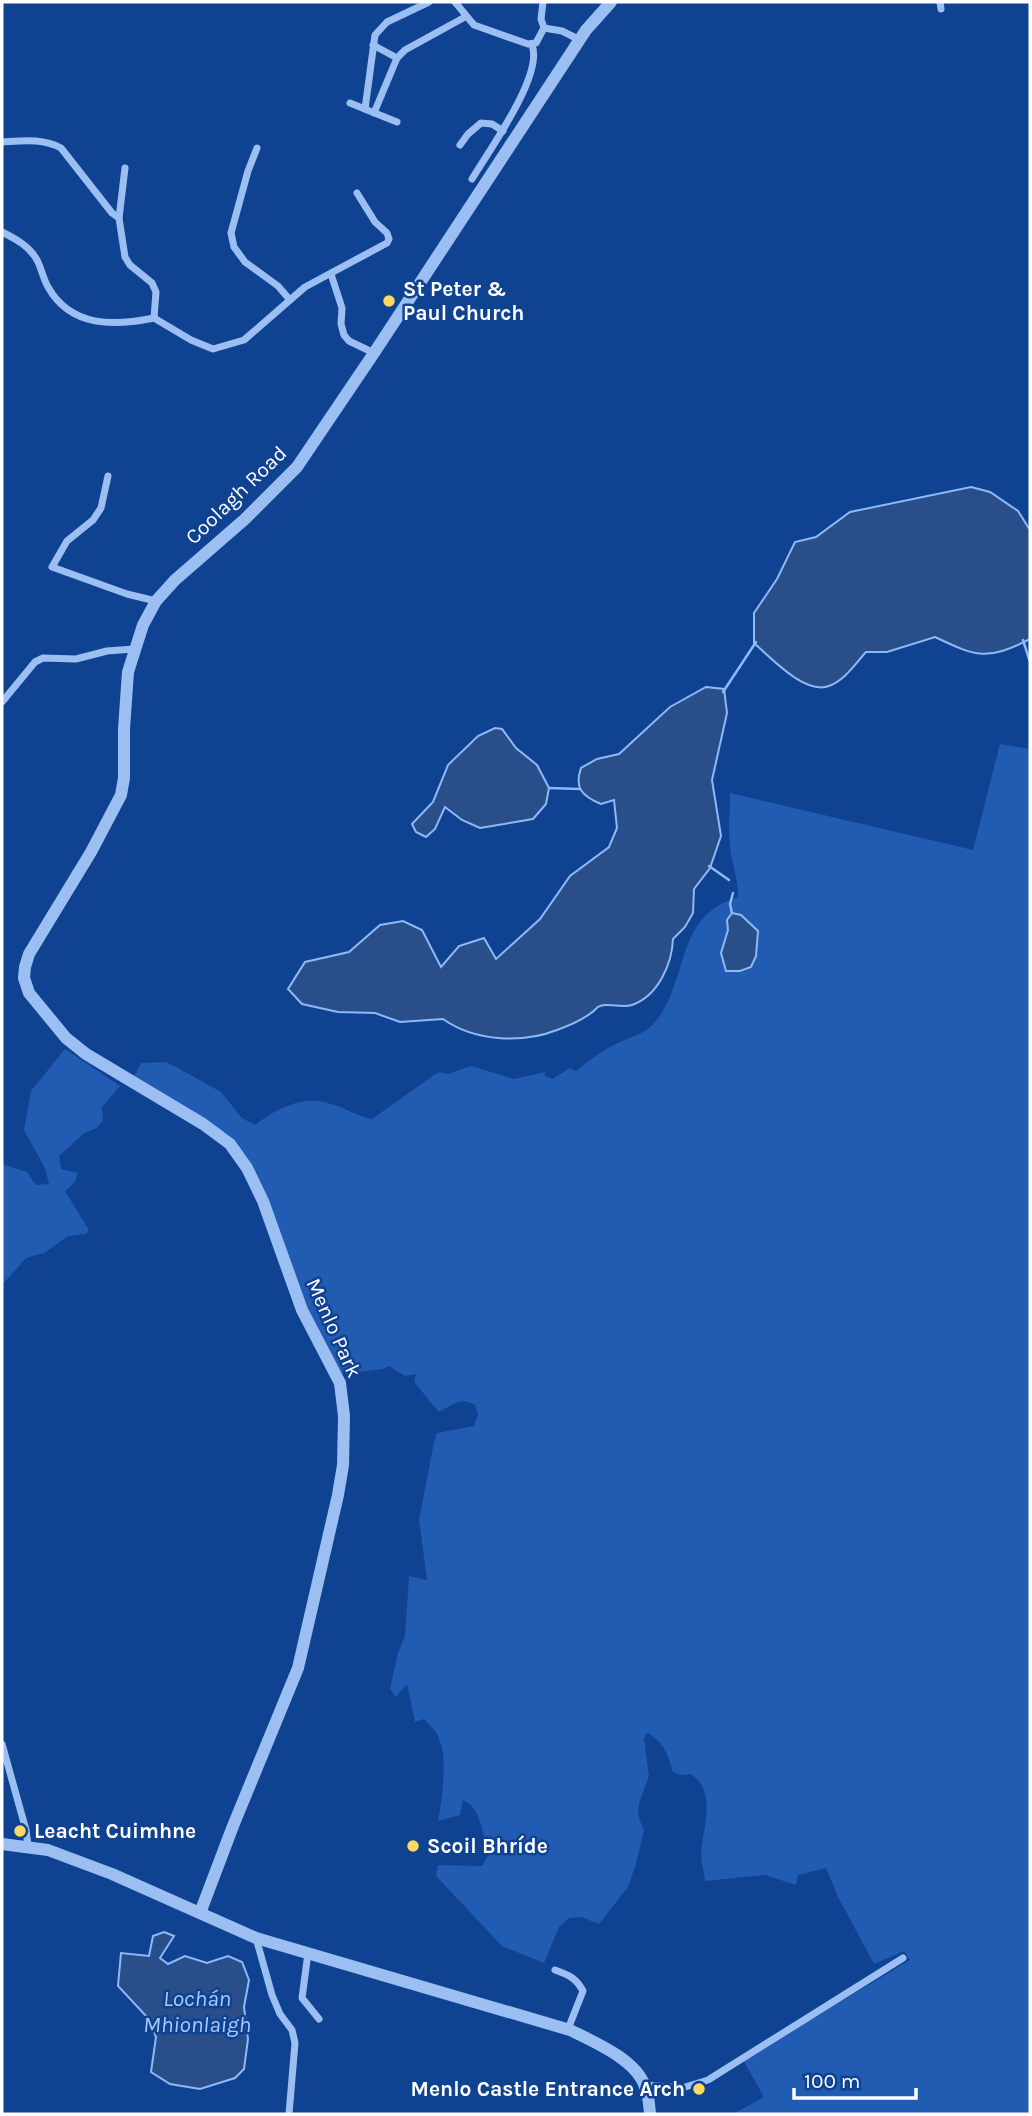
<svg xmlns="http://www.w3.org/2000/svg" width="1032" height="2116" font-family="Karla,sans-serif">
	<style>
		.green { fill: #215bb2; fill-rule: evenodd }
		.water { fill: #294e8a; stroke: #8db9f7; stroke-width: 2 }
		.lines { fill: none; stroke-linecap: round; stroke-linejoin: round }
		.stream { stroke: #8db9f7; stroke-width: 2.5 }
		.minor { stroke: #9cbff3; stroke-width: 7 }
		.tertiary { stroke: #9cbff3; stroke-width: 12 }
		.poi-dot { fill: #ffd95e; stroke: #104292; stroke-width: 2.5 }
		.labels { text-anchor: middle; dominant-baseline: central; stroke-width: 5; stroke-linejoin: round; paint-order: stroke }
		.poi-label { font-size: 21px; font-weight: bold; fill: #fff; stroke: #104292; text-anchor: start }
		.street-label { font-size: 21px; fill: #fff; stroke: #104292 }
		.water-label { font-size: 23px; font-style: italic; fill: #a8cafa; stroke: #104292 }
	</style>
	<rect width="100%" height="100%" fill="#104292"/>
	<g class="green">
		<path d="M1000 744 1030 749V2114H733L764 2097 743 2060 910 1960 904 1951 874 1964 838 1897 826 1868 798 1875 796 1885 765 1875 705 1881C704 1872 701 1862 701 1853 703 1827 717 1792 691 1774L681 1775 673 1772C669 1757 663 1740 647 1733L644 1739 649 1776 639 1804 638 1815 644 1830 636 1864 628 1887 599 1924 581 1917 569 1918 559 1927 544 1963 502 1946 436 1876 438 1865 482 1866 489 1854C482 1836 482 1808 463 1800L460 1815 438 1821C442 1797 450 1752 435 1731 432 1727 427 1723 424 1719L415 1722 407 1684 396 1697 390 1689 398 1653 405 1636 409 1576 427 1580 419 1520 434 1442 437 1433 474 1426 478 1415 475 1405C461 1396 452 1405 439 1412L414 1382 416 1374 405 1376 389 1366 383 1369 343 1374 302 1310 282 1254 230 1144 131 1082 141 1063 166 1062 178 1068 221 1092 242 1118 255 1125C276 1109 304 1094 331 1104 346 1108 357 1116 372 1119L434 1075 440 1072 448 1074 471 1066 514 1079 545 1072V1076L552 1079 570 1068 576 1071C587 1062 600 1052 612 1046 632 1035 647 1036 661 1014 689 971 677 916 738 897 738 878 732 864 730 846 728 828 730 811 730 793L973 850ZM741 915 758 931 756 956 724 940 728 930 727 920Z"/>
		<polygon points="65,1049 120,1086 102,1107 103,1121 96,1128 83,1134 59,1156 61,1169 78,1173 75,1182 65,1191 89,1230 86,1234 68,1236 44,1253 26,1258 2,1285 2,1164 27,1172 36,1185 49,1184 45,1168 24,1130 31,1091"/>
	</g>
	<g class="water">
		<path d="M971 487 990 492 1018 511 1030 530V639C987 661 977 657 935 637L887 652H866C855 664 845 680 829 686 805 695 771 658 754 643V613L777 579 795 542 816 537 850 512Z"/>
		<path d="M706 687 724 689 727 713 712 780 721 836 710 868 694 889 693 913 685 927 673 939C672 964 658 996 632 1005 623 1008 607 1003 600 1006 596 1007 595 1011 591 1013 582 1020 568 1026 557 1030 521 1044 474 1041 443 1019L400 1022 375 1013 338 1012 302 1004 288 989 305 962 349 952 380 925 403 921 422 930 441 967 459 946 484 938 496 959 540 919 570 876 609 847 617 828 614 800 601 804C582 796 574 788 581 768L597 759 619 754 670 707Z"/>
		<polygon points="495,728 502,729 516,748 537,765 549,788 546,804 533,819 480,828 462,820 445,807 435,829 426,837 416,832 412,824 433,802 448,765 478,736"/>
		<polygon points="732,913 741,915 758,931 756,956 751,967 740,971 726,971 721,953 728,930 727,920"/>
		<polygon points="164,1932 174,1936 160,1958 168,1964 185,1956 207,1963 228,1956 242,1962 249,1980 244,2007 248,2039 244,2069 235,2078 200,2089 170,2084 151,2072 156,2037 148,2018 118,1986 121,1953 149,1956 153,1936"/>
	</g>
	<g class="lines">
		<g class="stream">
			<polyline points="1023,640 1030,662"/>
			<polyline points="723,692 756,642"/>
			<polyline points="549,788 580,789"/>
			<polyline points="709,866 729,880"/>
			<polyline points="732,913 730,904 733,893"/>
		</g>
		<g class="minor">
			<polyline points="455,2 474,25 528,44 536,43 544,28 562,31 580,40"/>
			<polyline points="543,2 541,19 544,28"/>
			<polyline points="940,2 941,9"/>
			<polyline points="373,45 397,58"/>
			<polyline points="350,103 397,122"/>
			<polyline points="365,109 375,35 387,22 429,2"/>
			<polyline points="374,113 397,58 405,50 465,17"/>
			<path d="M2 142C22 141 42 138 61 148L112 213 119 218 125 257 130 265 152 283 156 292 154 318"/>
			<polyline points="460,145 468,134 481,123 492,124 503,131"/>
			<polyline points="257,148 248,171 231,233 234,247 245,262 278,286 290,300"/>
			<path d="M472 179C488 152 544 75 532 45"/>
			<polyline points="119,218 125,168"/>
			<path d="M2 232C16 239 31 247 38 262 42 271 44 280 48 287 71 328 115 326 154 318L191 340 213 349 244 340 305 287 387 243 389 239 387 233 375 222 357 193"/>
			<polyline points="331,274 342,308 341,324 344,335 349,341 374,353"/>
			<polyline points="108,476 101,508 93,520 67,541 52,567 127,594 156,601"/>
			<polyline points="2,702 35,662 43,658 76,659 107,651 134,649"/>
			<polyline points="2,1744 26,1830 28,1846"/>
			<polyline points="256,1938 272,1995 280,2014 292,2030 295,2043 289,2114"/>
			<polyline points="308,1953 302,1998 319,2019"/>
			<path d="M555 1970C569 1975 576 1978 583 1991L568 2029"/>
			<polyline points="645,2085 682,2088 708,2080 903,1958"/>
		</g>
		<g class="tertiary">
			<path d="M2 1844 48 1850 112 1874 256 1938 570 2030C594 2042 637 2060 645 2087 649 2095 649 2105 650 2114"/>
			<polyline points="200,1913 233,1826 298,1668 338,1495 343,1465 344,1416 340,1383 302,1310 263,1201 247,1168 230,1144 203,1124 86,1054 66,1038 29,993 24,978 25,967 29,954 91,852 121,795 124,778 124,729 128,672 143,625 156,601 175,580 245,519 297,467 374,353 586,30 611,2"/>
		</g>
	</g>
	<g class="poi-dot">
		<circle cx="389" cy="301" r="7"/>
		<circle cx="20" cy="1831" r="7"/>
		<circle cx="413" cy="1846" r="7"/>
		<circle cx="699" cy="2089" r="7"/>
	</g>
	<g class="labels">
		<g class="poi-label">
			<text x="403" y="289">St Peter &amp;<tspan x="403" dy="24">Paul Church</tspan></text>
			<text x="34" y="1831">Leacht Cuimhne</text>
			<text x="427" y="1846">Scoil Bhríde</text>
			<text x="685" y="2089" text-anchor="end">Menlo Castle Entrance Arch</text>
		</g>
		<g class="street-label">
			<text transform="translate(236 495) rotate(-44)">Coolagh Road</text>
			<text transform="translate(334 1328) rotate(66)">Menlo Park</text>
		</g>
		<g class="water-label">
			<text x="197" y="1998">Lochán<tspan x="197" dy="26">Mhionlaigh</tspan></text>
		</g>
	</g>
	<rect width="1032" height="2116" fill="none" stroke="#ffffff" stroke-width="7"/>
	<path d="M794 2088v10h122v-10" fill="none" stroke="#ffffff" stroke-width="3.5"/>
	<text x="804" y="2088" font-size="21" fill="#ffffff" stroke="#104292" stroke-width="5" paint-order="stroke">100 m</text>
</svg>
